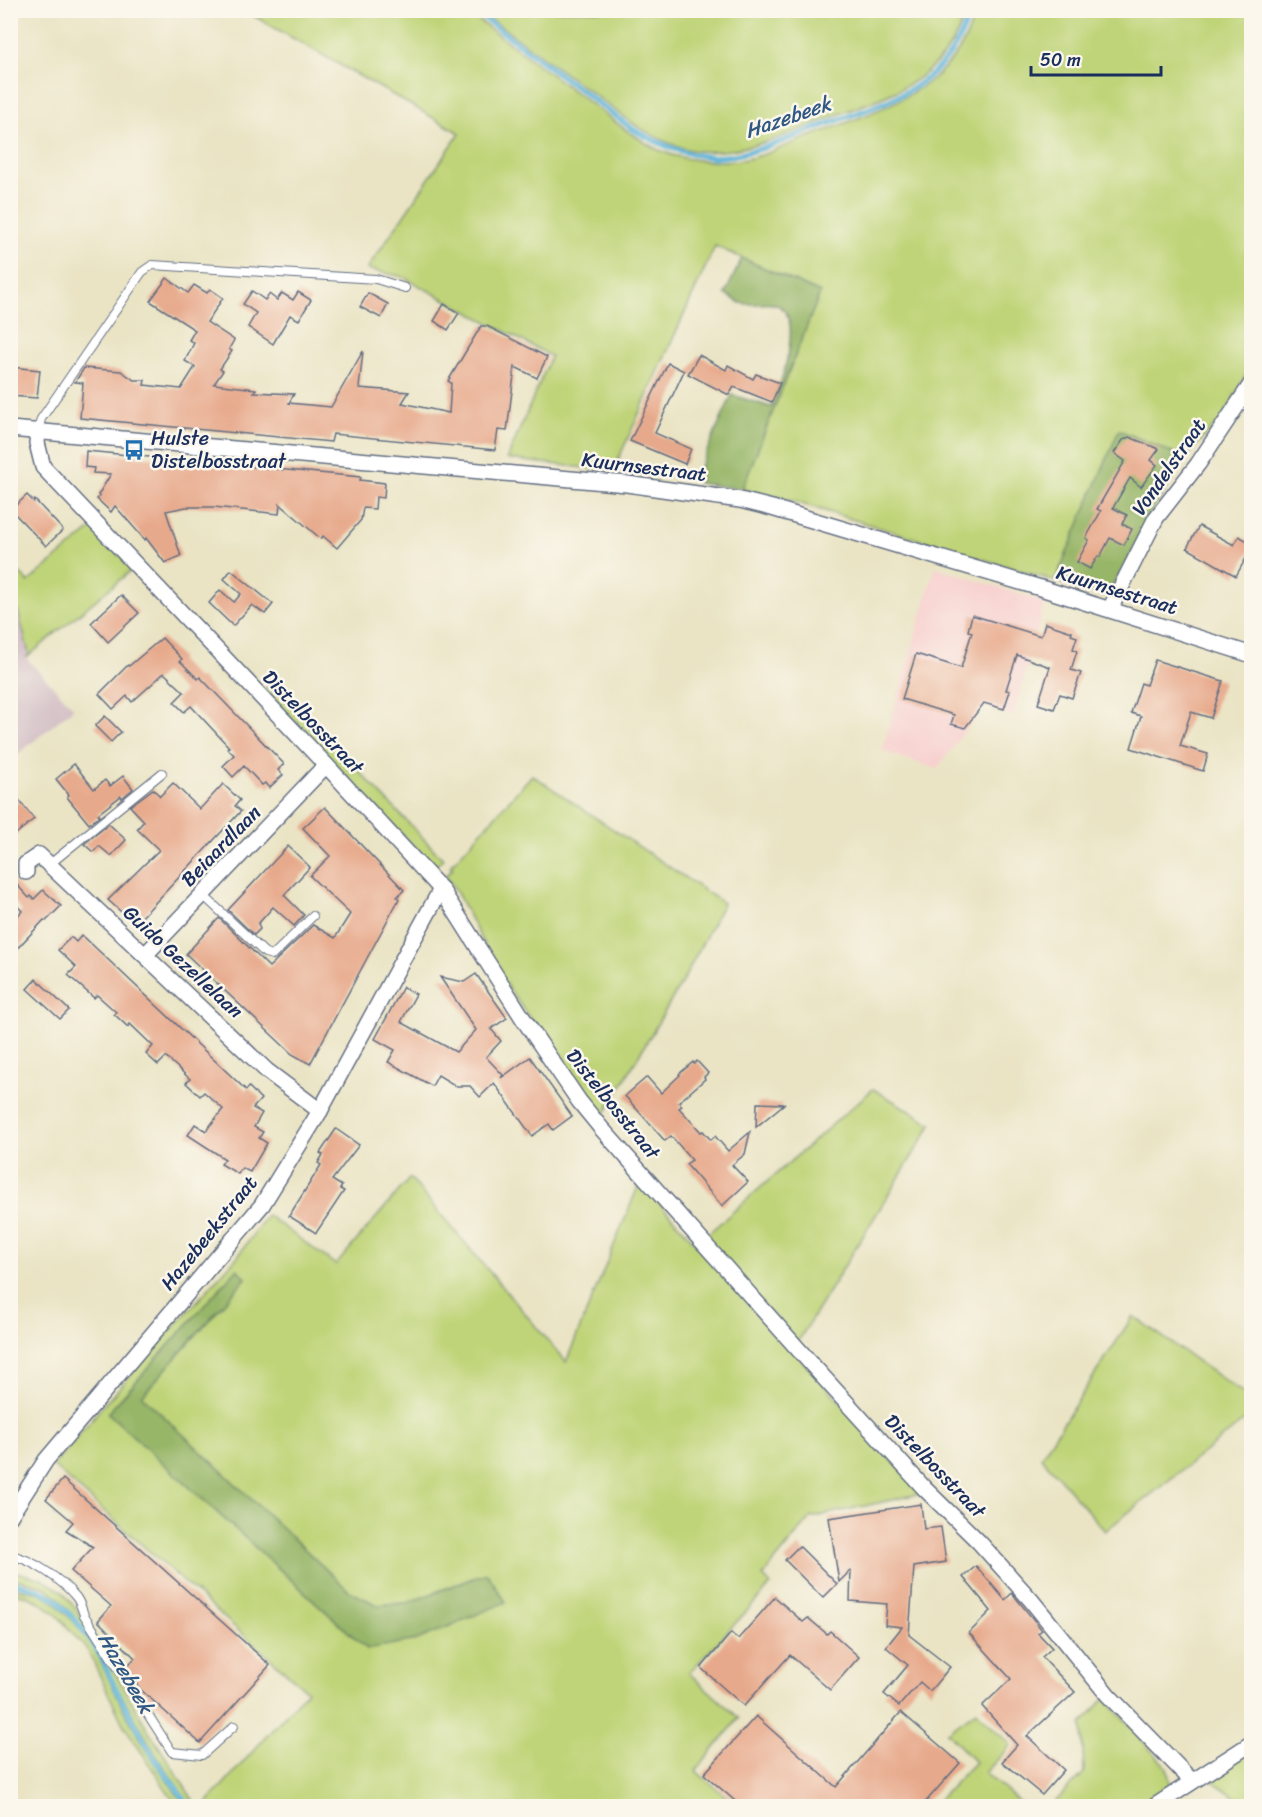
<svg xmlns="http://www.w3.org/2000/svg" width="1262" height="1817" font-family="Sriracha,sans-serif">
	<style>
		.built { fill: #f7d0cf }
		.industrial { fill: #d2bec5 }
		.green { fill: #bfd478; stroke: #6d826b; stroke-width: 1.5; fill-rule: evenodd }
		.forest { fill: #97b668; stroke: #597263; stroke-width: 1.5 }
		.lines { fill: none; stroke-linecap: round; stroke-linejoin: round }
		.stream { stroke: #61b7dd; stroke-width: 5 }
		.building { fill: #e7a98b }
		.lane-casing { stroke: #636e82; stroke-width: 10 }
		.street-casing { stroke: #636e82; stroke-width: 18 }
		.lane { stroke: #fff; stroke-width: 8 }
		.street { stroke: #fff; stroke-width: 15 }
		.labels { text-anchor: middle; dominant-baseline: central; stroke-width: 5; stroke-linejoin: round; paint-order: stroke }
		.poi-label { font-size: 20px; fill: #1b2f5e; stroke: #fbf7ec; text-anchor: start }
		.street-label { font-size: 20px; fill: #1b2f5e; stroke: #fbf7ec }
		.water-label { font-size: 21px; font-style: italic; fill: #305884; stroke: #fbf7ec }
	</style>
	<rect width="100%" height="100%" fill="#fbf7ec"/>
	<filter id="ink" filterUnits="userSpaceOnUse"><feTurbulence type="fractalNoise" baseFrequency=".0167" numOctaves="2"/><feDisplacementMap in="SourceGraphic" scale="12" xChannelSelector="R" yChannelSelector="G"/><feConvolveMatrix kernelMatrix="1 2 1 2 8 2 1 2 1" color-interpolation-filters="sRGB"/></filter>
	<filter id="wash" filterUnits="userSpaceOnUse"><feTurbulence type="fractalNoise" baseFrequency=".008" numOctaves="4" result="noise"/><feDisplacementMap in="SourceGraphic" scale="24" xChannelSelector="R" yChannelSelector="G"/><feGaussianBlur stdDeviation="1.35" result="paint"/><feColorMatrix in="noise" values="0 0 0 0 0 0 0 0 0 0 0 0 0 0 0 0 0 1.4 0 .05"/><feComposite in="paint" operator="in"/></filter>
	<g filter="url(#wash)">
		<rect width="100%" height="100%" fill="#eae4c5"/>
		<polygon class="built" points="935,567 1045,602 1013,717 984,705 937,769 882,751"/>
		<polygon class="industrial" points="10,583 29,654 26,658 74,708 11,760"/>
		<g class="green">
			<path d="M245 11H466L633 135C642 140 651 147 661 151 682 160 706 162 729 161 754 161 780 148 803 139 843 124 904 104 936 76 955 59 970 36 975 11H1251V365L1224 416 1185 458 1119 431 1055 581 789 500 742 489 820 293 715 246 613 471 507 459 551 356 403 277 367 269 460 133Z"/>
			<path d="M480 11 965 10V11C961 31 949 51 934 65 910 90 873 101 842 113 797 131 747 155 697 151 676 149 656 137 638 127Z"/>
			<polygon points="94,527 133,569 26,658 29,654 11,583 10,563 28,582"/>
			<polygon points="272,680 443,859 434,868 265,690"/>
			<polygon points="532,775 723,903 685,977 601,1120 502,979 456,891 445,876 453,868 450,866"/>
			<polygon points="873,1089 932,1124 797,1343 703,1238"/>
			<path d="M410 1178 566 1362 640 1182 923 1493 810 1518 763 1576 771 1585 689 1673 739 1718 696 1771 737 1806H204L307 1691 53 1466 101 1408 238 1256 267 1215 336 1265ZM237 1269 246 1278 142 1396 349 1591 377 1605 407 1603 487 1573 367 1649 108 1413Z"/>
			<polygon points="1133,1316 1251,1399 1251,1415 1105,1531 1041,1457"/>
			<polygon points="11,1571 40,1578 62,1591 89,1626 147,1728 197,1806 191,1806 159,1760 113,1680 97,1647 78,1621 57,1596 44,1587 36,1584 11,1578"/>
			<polygon points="10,1587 40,1593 51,1599 74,1622 94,1648 123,1709 152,1758 185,1806 177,1806 123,1724 88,1651 57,1615 40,1602 24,1595 11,1593"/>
			<polygon points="1105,1698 1167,1768 1170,1783 1165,1794 1144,1806 1051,1806 1084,1773 1082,1724"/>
			<polygon points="976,1711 1011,1745 985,1773 1024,1806 933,1806 975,1762 947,1732"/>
			<polygon points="1251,1751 1251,1806 1248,1806 1210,1779"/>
		</g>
		<g class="forest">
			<path d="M742 258 820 293 742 489 698 483 699 469 732 395 771 407C780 387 808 313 774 304 764 302 752 306 741 303 736 301 730 296 725 294Z"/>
			<path d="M1119 430 1185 458 1145 522C1136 548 1123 576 1103 595L1055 581Z"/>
			<polygon points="237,1269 246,1278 142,1396 349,1591 377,1605 407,1603 487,1573 506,1602 417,1640 367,1649 108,1413"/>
		</g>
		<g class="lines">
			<g class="stream">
				<path d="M473 10 634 130C659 144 683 155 712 157 747 158 789 138 822 126 859 112 903 100 933 73 952 55 964 35 970 10"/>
				<polyline points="11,1582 37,1589 56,1599 76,1621 97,1650 120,1697 155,1759 189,1806"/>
			</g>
		</g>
		<g id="blocks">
			<g class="building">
				<polygon points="167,278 188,293 194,285 207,293 210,289 223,298 207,322 234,340 229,349 232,351 220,369 223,371 214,384 256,389 254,392 294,394 289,403 331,407 363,351 359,388 409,392 402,403 449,413 451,383 448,381 481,326 487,326 547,357 537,378 515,367 507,431 498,430 495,450 333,434 331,442 80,418 83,383 75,382 84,368 121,371 134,380 145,380 144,385 181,389 195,367 185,361 194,343 189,340 195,330 150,301"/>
				<polygon points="252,291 265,300 269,294 277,300 282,293 293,300 298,292 311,300 299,320 290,315 273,344 248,327 256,313 243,304"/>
				<polygon points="368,293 388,304 381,318 360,307"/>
				<polygon points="444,304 459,313 448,330 434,321"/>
				<polygon points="699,355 726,370 728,365 753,379 756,374 780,383 772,402 734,387 729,395 688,374"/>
				<polygon points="668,363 684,371 655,433 691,449 685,464 630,441"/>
				<polygon points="10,367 40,370 37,398 10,396"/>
				<polygon points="1129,437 1159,449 1151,460 1157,465 1141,487 1130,478 1113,508 1127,515 1122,524 1132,529 1124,545 1110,538 1100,557 1098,556 1090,569 1077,562 1089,540 1086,538 1101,511 1097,509 1125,461 1114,453 1123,440"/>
				<polygon points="86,451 361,477 360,480 385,483 384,498 376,497 375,509 363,508 361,520 337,548 323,536 321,539 280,504 279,514 214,507 186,507 166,511 181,556 165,563 146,538 145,540 115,506 111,512 97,499 100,496 98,495 111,474 93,473 94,468 85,467"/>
				<polygon points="27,495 34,502 35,500 63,530 46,546 11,510"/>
				<polygon points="1199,526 1234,545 1239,536 1251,543 1251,549 1236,576 1187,548"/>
				<polygon points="231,570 273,604 265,614 252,605 233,626 209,603 220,590 234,602 241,594 224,579"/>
				<polygon points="121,595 139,613 108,642 91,623"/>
				<polygon points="972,615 1041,636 1045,623 1072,632 1071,635 1077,637 1073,649 1077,651 1071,670 1081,673 1072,698 1060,694 1054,709 1038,704 1050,667 1017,655 1006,690 1010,691 1004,709 984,703 965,728 951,724 954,715 902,699 916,654 961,668 972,632 968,631"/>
				<polygon points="162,638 182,659 180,661 198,679 200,677 284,764 278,770 283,775 269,788 265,783 262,785 244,766 233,777 223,766 234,755 227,748 229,747 191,706 184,712 174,702 184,692 164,673 132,702 127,696 113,709 99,694 128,665 129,666"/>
				<polygon points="1155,660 1223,681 1211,718 1191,712 1180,746 1208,754 1203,771 1131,748 1141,716 1131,713 1141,683 1146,685"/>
				<polygon points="105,716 121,732 111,742 95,726"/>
				<polygon points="74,764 94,789 105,780 110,786 123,776 133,789 122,798 121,796 98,814 100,816 89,824 67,797 69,795 56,779"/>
				<polygon points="173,783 200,809 223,784 240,800 235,806 241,811 140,919 134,914 129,919 108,900 159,850 137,829 144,821 130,806 153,789 160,796"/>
				<polygon points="19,800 34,819 10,839 10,807"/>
				<polygon points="325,807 404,890 397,897 399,899 310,1064 292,1054 186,954 219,918 269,967 313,925 335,938 350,914 310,876 330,856 303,828"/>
				<polygon points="109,824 126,840 111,856 99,846 93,852 84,844"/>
				<polygon points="288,846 310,867 284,895 304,915 294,926 273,907 258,924 260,929 254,935 228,910"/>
				<polygon points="10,877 29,898 31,896 34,899 43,890 61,906 46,921 44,920 10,956 10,924 22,911 10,898"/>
				<polygon points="82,935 246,1090 249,1087 261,1099 253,1108 262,1113 254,1127 263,1132 259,1138 267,1143 250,1172 242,1168 238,1174 221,1164 225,1159 188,1135 195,1124 206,1131 223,1109 204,1092 200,1096 186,1083 190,1079 166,1057 158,1065 146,1054 153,1046 130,1024 128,1027 114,1014 116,1012 97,995 94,998 68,975 76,967 58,950 71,937 76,942"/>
				<polygon points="476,974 507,1018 491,1029 501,1041 486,1057 503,1075 501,1078 530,1057 572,1116 553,1130 549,1124 532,1136 494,1083 480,1097 470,1086 456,1086 438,1075 432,1086 388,1062 395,1050 375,1039 403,987 416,994 401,1022 456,1052 476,1030 440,977 464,982"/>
				<polygon points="36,979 69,1010 60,1019 27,989"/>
				<polygon points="697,1061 708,1073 704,1077 705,1079 679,1102 682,1106 679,1108 701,1132 703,1131 711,1140 715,1136 728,1151 750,1132 745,1154 732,1165 748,1182 722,1206 686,1164 692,1160 671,1136 665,1141 625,1096 647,1077 661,1093 680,1075 679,1074 693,1062 694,1064"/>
				<polygon points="757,1103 784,1104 756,1127"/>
				<polygon points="336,1129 359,1145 332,1180 342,1186 340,1189 344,1191 316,1233 289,1216 321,1165 318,1163 323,1155 320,1153"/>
				<polygon points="63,1479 270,1665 200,1743 140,1689 125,1668 135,1658 98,1621 111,1606 71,1571 93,1547 66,1530 73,1522 46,1499"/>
				<polygon points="921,1504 924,1529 941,1527 946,1562 914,1567 909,1635 950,1667 930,1691 920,1682 899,1706 884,1694 908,1665 886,1647 902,1627 885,1625 887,1604 850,1601 851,1570 839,1582 829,1518"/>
				<polygon points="799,1546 837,1584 823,1598 785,1560"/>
				<polygon points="976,1566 1005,1600 1012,1593 1042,1630 1038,1633 1052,1648 1042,1657 1075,1692 1027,1736 1064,1770 1042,1795 1002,1762 1017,1745 982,1706 1011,1679 969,1633 991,1611 963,1577"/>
				<polygon points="775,1597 803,1622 808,1618 827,1634 830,1631 859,1657 830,1690 790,1655 744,1706 701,1668 731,1633 738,1639"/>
				<polygon points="901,1712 960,1763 922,1806 741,1806 704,1774 756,1716 836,1787"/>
			</g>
		</g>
	</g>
	<g filter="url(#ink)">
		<use href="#blocks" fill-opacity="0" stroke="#636e82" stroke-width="1.5"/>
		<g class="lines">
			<g class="lane-casing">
				<g id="lane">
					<polyline points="38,432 41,419 142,272 152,265 376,279 405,288"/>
					<polyline points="50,864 162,773"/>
					<polyline points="203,895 265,953 273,955 313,916"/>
					<path d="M10 1555C32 1559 62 1580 76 1597 80 1602 82 1609 84 1615L172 1752 202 1755 234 1726"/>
				</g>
			</g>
			<g class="street-casing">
				<g id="street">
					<polyline points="10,429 627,484 740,500 772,508 1044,589 1252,655"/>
					<polyline points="38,432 37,443 43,467 326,765 441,889 524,1020 579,1101 601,1128 815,1368 925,1489 979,1542 1031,1600 1108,1695 1192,1781"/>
					<polyline points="1110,609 1156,518 1198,464 1252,383"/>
					<polyline points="26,872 26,864 39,855 267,1071 320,1111"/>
					<polyline points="145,955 326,765"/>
					<polyline points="10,1516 46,1460 262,1205 320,1111 441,889"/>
					<polyline points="1155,1806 1252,1743"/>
				</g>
			</g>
			<use href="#lane" class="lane"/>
			<use href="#street" class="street"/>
		</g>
	</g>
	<defs>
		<g id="bus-bare" transform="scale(1.62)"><path d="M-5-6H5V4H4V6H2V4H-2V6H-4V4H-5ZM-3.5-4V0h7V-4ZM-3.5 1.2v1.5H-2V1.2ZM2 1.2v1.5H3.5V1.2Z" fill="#1f6fb2" stroke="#fbf7ec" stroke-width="2.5" paint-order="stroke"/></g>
	</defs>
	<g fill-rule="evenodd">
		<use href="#bus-bare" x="134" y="450"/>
	</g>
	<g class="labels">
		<g class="poi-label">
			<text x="151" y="438">Hulste<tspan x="151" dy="23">Distelbosstraat</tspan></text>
		</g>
		<g class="street-label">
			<text transform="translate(644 467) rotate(7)">Kuurnsestraat</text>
			<text transform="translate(1169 467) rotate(-55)">Vondelstraat</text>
			<text transform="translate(1117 590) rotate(17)">Kuurnsestraat</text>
			<text transform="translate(313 722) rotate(46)">Distelbosstraat</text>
			<text transform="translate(221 846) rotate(-46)">Beiaardlaan</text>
			<text transform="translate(183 962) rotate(43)">Guido Gezellelaan</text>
			<text transform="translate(613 1104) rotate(51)">Distelbosstraat</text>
			<text transform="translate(209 1233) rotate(-51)">Hazebeekstraat</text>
			<text transform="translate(935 1466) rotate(46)">Distelbosstraat</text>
		</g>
		<g class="water-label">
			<text transform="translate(788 117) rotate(-19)">Hazebeek</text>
			<text transform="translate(126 1673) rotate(60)">Hazebeek</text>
		</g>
	</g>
	<rect width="1262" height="1817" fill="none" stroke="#fbf7ec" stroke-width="36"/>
	<path d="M1031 66v9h130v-9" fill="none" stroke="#1b2f5e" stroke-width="3"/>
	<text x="1040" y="66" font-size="18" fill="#1b2f5e" stroke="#fbf7ec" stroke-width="4.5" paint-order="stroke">50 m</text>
</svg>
